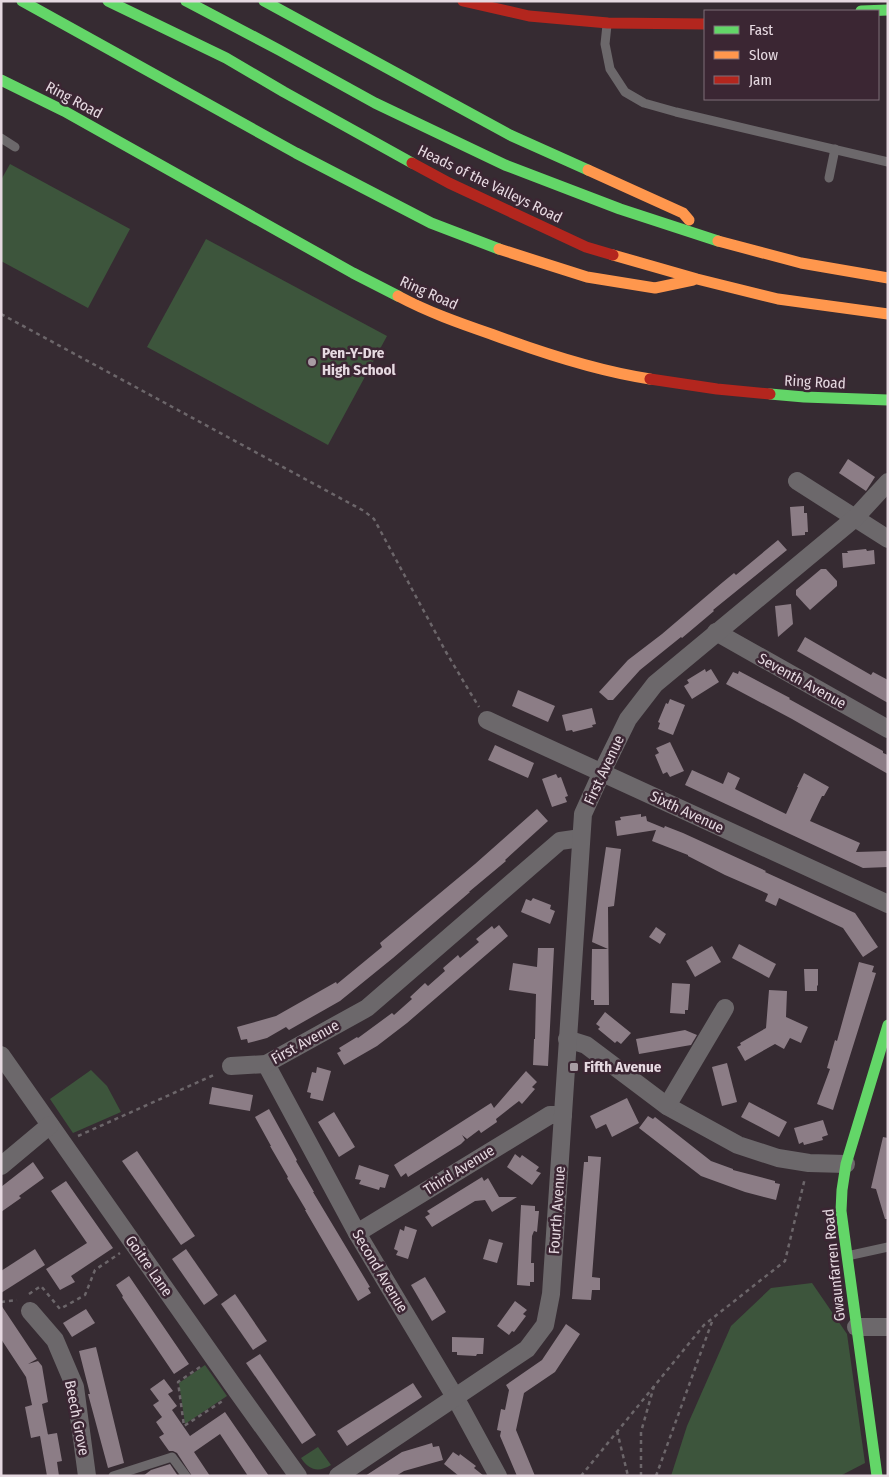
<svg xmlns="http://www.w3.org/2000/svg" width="889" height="1477" font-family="'Fira Sans Condensed',sans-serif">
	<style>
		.green { fill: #3d553c }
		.building { fill: #8c7d86 }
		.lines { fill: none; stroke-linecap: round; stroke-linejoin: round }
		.path { stroke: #6c666a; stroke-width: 2.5; stroke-dasharray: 4 4; stroke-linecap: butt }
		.lane { stroke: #6c686b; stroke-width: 9 }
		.street { stroke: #6c686b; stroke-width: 18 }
		.fast { stroke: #63d668; stroke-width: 11 }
		.slow { stroke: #ff974d; stroke-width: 11 }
		.jam { stroke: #b3261e; stroke-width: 11 }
		.poi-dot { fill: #a89ca4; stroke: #3b2633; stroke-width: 2 }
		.labels { text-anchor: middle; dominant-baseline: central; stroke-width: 5; stroke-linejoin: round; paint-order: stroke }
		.street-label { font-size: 15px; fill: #e6d9e1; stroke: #3b2633 }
		.poi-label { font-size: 15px; font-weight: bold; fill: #e6d9e1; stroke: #3b2633; text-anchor: start }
	</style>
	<rect width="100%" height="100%" fill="#362b32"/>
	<g class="green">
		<polygon points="10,164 130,229 88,308 1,261 1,180"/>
		<polygon points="206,239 387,336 328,445 147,347"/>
		<polygon points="91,1070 107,1086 121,1112 73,1133 50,1099"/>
		<polygon points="812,1283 847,1334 865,1463 840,1476 671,1476 687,1426 731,1326 771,1288"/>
		<polygon points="205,1365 227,1396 185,1424 179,1383"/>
		<path d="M318 1447 331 1465C318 1473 309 1470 301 1458Z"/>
	</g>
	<g class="building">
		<polygon points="848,459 875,477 866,491 839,473"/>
		<polygon points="804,506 804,513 807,513 808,532 805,532 805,535 792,536 790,507"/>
		<polygon points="778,540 787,550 713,610 714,611 682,638 681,637 640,670 613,700 608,700 599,692 628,660 662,634 723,582 734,573 736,575"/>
		<polygon points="866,549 867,551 874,550 875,564 843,568 842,553 848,553 847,551"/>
		<polygon points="821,569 826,569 837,581 837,586 810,610 796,595 796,590"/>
		<polygon points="791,604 793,624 778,637 775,606"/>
		<polygon points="805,637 871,675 873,672 888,680 888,703 797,651"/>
		<polygon points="705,669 706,672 711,669 719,682 692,699 684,686 689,683 687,680"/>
		<polygon points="739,671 790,698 789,699 883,751 883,753 888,755 888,774 792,719 726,684 733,672 738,674"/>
		<polygon points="518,690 555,706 548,722 512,706"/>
		<polygon points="670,699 685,705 673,735 658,729 660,723 658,722 666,703 668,704"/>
		<polygon points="592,708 596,724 592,725 593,727 573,732 572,730 566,731 562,715"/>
		<polygon points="670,742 684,771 670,777 667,772 663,774 655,755 659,753 656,748"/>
		<polygon points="495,745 534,763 528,778 488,760"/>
		<polygon points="692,770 723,784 728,772 740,778 735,789 786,814 798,787 797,787 804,773 829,787 824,796 822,796 810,821 860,843 856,852 888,851 888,867 863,868 685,785"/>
		<polygon points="556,774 558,778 561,777 568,796 565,797 567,802 552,807 542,779"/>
		<polygon points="537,809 548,821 505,860 506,861 470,891 469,891 470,892 393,958 340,1001 289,1030 286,1027 267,1038 248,1043 247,1039 241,1040 237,1027 276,1016 336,982 337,984 382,947 380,943 475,864"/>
		<polygon points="641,814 641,817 646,816 647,821 664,828 665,826 683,833 766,871 765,872 855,913 878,947 863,957 843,928 779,898 776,906 765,901 768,894 766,893 725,875 688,856 688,855 652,841 656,830 617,836 615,821 621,820 620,817"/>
		<polygon points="606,847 621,849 614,906 608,907 609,1005 594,1005 594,1000 591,1000 592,949 608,949 592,942"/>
		<polygon points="533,898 551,905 550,909 555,911 550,924 521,912 526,899 531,901"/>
		<polygon points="499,925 508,936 407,1023 377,1046 344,1065 337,1053 341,1051 339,1048 357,1037 358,1038 392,1013 394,1015 412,999 410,997 425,983 428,986 445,971 443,968 458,955 460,958 479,942 476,939 492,926 494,929"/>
		<polygon points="656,927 666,934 660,944 649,937"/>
		<polygon points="739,944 776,964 769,978 732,958"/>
		<polygon points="712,946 721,962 695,977 686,961"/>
		<polygon points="538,948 554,948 548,1066 533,1065 534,1039 535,1039 536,994 509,990 513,963 537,967"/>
		<polygon points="859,962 874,966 872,972 876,973 833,1110 817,1104 830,1069 827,1068 835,1040 837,1041"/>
		<polygon points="804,969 818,969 818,985 817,986 817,991 805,991"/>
		<polygon points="672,983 690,984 688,1010 685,1010 685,1014 670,1013"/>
		<polygon points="769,990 787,991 786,1017 808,1027 801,1043 790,1038 784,1049 775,1044 745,1061 737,1047 741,1045 740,1043 766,1028"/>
		<polygon points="605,1012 631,1033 621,1044 617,1041 615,1043 598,1029 600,1027 596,1024"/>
		<polygon points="685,1030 697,1035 691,1045 639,1054 636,1039"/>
		<polygon points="727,1063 737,1102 722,1106 712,1067"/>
		<polygon points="317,1067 331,1071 323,1101 310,1098 311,1093 307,1092 312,1072 316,1073"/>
		<polygon points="526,1071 537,1082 532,1087 535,1089 522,1104 519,1101 496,1119 497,1122 481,1133 479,1130 467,1139 462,1135 465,1140 461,1144 408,1177 406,1173 401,1177 394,1165 491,1103 494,1108"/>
		<polygon points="212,1087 253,1095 250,1111 209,1104"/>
		<polygon points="627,1098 639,1123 612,1137 606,1124 596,1129 590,1116"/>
		<polygon points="749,1102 787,1122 779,1137 741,1117"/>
		<polygon points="269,1109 297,1160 296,1161 314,1192 313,1192 370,1287 368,1288 371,1293 358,1301 305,1210 306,1210 287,1178 288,1177 270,1146 271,1146 255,1117"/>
		<polygon points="334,1112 355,1147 339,1157 318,1122"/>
		<polygon points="648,1116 653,1119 655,1117 711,1161 733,1169 733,1170 775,1181 775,1183 780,1184 776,1200 745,1192 701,1176 639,1128"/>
		<polygon points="823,1120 828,1135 822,1137 823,1140 804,1145 803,1142 799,1144 794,1128"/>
		<polygon points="883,1137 888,1138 888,1219 885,1219 876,1189 871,1188"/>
		<polygon points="137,1151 195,1236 181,1245 122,1161"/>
		<polygon points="515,1154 520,1158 522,1155 539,1167 536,1171 541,1173 532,1185 507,1167"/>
		<polygon points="588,1156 601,1157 592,1277 600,1278 600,1290 592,1290 591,1300 572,1299 584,1162 588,1162"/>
		<polygon points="33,1162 44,1178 19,1196 21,1198 1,1212 1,1187"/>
		<polygon points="359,1165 389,1175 385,1188 380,1187 379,1190 359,1184 361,1180 355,1179"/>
		<polygon points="482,1177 484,1181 488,1178 499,1197 517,1197 492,1212 485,1200 475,1201 432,1227 425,1217 430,1214 427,1211"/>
		<polygon points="66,1181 113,1248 71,1276 75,1282 60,1290 46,1269 87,1243 51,1191"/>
		<polygon points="521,1205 535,1206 535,1211 539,1211 537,1232 534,1231 532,1236 531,1263 534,1263 534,1282 530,1282 530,1286 517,1285"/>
		<polygon points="405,1226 417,1230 408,1259 396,1255 398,1251 394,1249 400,1229 404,1231"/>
		<polygon points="489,1239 503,1243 497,1263 483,1259"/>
		<polygon points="35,1249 45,1265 1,1293 1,1271"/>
		<polygon points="186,1249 218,1295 204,1305 172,1259"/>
		<polygon points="129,1276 189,1364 174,1374 122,1297 123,1296 116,1285"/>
		<polygon points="425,1277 446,1312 432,1321 411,1285"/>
		<polygon points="235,1294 267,1341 253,1350 221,1304"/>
		<polygon points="515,1301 527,1310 523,1314 526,1316 514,1332 512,1331 509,1335 497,1326"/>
		<polygon points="1,1305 37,1359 28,1364 38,1361 42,1366 48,1402 42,1404 48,1435 45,1435 57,1433 62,1461 57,1462 59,1476 47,1476 40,1436 31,1438 25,1407 32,1405 26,1377 1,1339"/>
		<polygon points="86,1309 95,1323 72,1337 63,1323"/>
		<polygon points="566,1324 580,1334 555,1372 524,1393 516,1430 535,1476 517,1476 500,1436 501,1431 497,1430 501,1409 505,1410 509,1390 506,1385 542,1360"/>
		<polygon points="452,1337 484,1338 483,1354 477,1354 476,1356 457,1355 457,1352 452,1352"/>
		<polygon points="96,1347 124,1463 108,1468 88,1394 90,1394 79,1351"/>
		<polygon points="260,1354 316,1435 302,1444 246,1363"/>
		<polygon points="164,1379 173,1391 168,1394 177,1406 172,1410 190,1436 225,1412 269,1476 248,1476 220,1434 194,1452 210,1476 192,1476 177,1453 173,1451 169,1451 159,1437 164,1434 156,1422 162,1417 153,1405 159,1401 150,1389"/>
		<polygon points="413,1383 422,1397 347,1446 337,1431"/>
		<polygon points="432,1443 433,1447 439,1446 443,1460 404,1471 396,1476 365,1476 402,1452"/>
		<polygon points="453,1452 459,1456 460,1454 476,1466 474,1468 484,1476 459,1476 444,1464"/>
		<polygon points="170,1464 178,1476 143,1476 151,1470"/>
	</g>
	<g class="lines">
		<g class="path">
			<polyline points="1,314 364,511 374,519 446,652 468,689 479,707"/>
			<polyline points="78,1136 216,1074"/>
			<polyline points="29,1294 41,1286 60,1309 85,1295 95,1270 120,1253"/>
			<polyline points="1,1302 17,1300"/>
			<polyline points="200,1367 178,1382 184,1426 224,1400"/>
			<polyline points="617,1431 628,1476"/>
			<polyline points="581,1476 704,1325 785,1261 805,1178"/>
			<polyline points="641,1476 641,1432 654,1386"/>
			<polyline points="656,1476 713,1319"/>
		</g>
		<g class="lane">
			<polyline points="607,25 605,44 610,69 625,92 644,103 676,112 888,162"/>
			<polyline points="1,138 15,147"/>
			<polyline points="829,178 835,149"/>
			<polyline points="847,1256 888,1247"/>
			<polyline points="113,1476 172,1457 186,1476"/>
		</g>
		<g class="street">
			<polyline points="797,481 888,539"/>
			<polyline points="716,632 888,729"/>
			<polyline points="487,720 888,904"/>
			<polyline points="567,1039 586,1045 667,1106 738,1145 778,1158 809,1163 846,1164"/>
			<polyline points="1,1055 237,1391 298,1476"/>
			<polyline points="266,1064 357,1233 455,1397 498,1476"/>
			<polyline points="231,1066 266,1064 367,1008 560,841 581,838"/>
			<polyline points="667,1106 725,1008"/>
			<polyline points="1,1166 50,1125"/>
			<polyline points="357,1233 550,1115 563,1115"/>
			<polyline points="30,1311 55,1340 75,1387 87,1476"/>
			<polyline points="856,1327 888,1327"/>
			<polyline points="338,1476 527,1349 545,1325 551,1294 583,814 602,772 628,719 655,684 855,518 888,482"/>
		</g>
		<g class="fast">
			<polyline points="22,1 296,153 431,223 499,249"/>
			<polyline points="108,1 226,58 284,92 412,163"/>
			<polyline points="186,1 279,50 375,103 505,165 620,209 718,241"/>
			<polyline points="264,1 510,135 588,170"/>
			<polyline points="861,11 888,10"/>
			<polyline points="1,80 64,111 353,273 398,296"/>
			<polyline points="770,394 804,397 888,400"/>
			<polyline points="877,1476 841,1211 842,1190 846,1164 888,1025"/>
		</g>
		<g class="slow">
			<polyline points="588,170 683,213 689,220"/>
			<polyline points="718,241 801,263 888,278"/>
			<polyline points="499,249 587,277 655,288 693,280"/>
			<polyline points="613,255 697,279 778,299 888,314"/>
			<path d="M398 296C428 312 459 323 491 334 542 353 596 371 650 379"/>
		</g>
		<g class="jam">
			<polyline points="463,1 529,16 608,23 705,24"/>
			<polyline points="412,163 449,183 586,247 613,255"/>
			<polyline points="650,379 717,389 770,394"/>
		</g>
	</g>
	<g class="poi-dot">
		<circle cx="312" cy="362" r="5"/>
		<rect x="569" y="1062" width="10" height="10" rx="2.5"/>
	</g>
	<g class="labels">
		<g class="street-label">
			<text transform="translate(74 100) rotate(28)">Ring Road</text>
			<text transform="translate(490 184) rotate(26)">Heads of the Valleys Road</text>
			<text transform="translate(429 293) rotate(24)">Ring Road</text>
			<text transform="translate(815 382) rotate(3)">Ring Road</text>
			<text transform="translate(802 681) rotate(29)">Seventh Avenue</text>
			<text transform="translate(604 770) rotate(-65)">First Avenue</text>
			<text transform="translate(687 812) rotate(25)">Sixth Avenue</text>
			<text transform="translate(305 1042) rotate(-29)">First Avenue</text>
			<text transform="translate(459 1170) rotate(-32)">Third Avenue</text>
			<text transform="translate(557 1210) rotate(-86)">Fourth Avenue</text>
			<text transform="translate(834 1265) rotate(-96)">Gwaunfarren Road</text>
			<text transform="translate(149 1266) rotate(55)">Goitre Lane</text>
			<text transform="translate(380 1271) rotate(59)">Second Avenue</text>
			<text transform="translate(77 1418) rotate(79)">Beech Grove</text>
		</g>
		<g class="poi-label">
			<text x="322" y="353">Pen-Y-Dre<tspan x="322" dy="17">High School</tspan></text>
			<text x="584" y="1067">Fifth Avenue</text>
		</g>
	</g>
	<rect width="889" height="1477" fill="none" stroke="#e6d9e1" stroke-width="5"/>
	<rect x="704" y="10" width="175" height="90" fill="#3b2633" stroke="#7f6e79"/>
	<rect x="714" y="26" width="25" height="8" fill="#63d668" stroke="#7f6e79"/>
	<text x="749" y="35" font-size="15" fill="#e6d9e1">Fast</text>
	<rect x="714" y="51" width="25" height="8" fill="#ff974d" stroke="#7f6e79"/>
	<text x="749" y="60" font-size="15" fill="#e6d9e1">Slow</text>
	<rect x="714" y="76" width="25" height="8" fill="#b3261e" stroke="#7f6e79"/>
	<text x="749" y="85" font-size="15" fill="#e6d9e1">Jam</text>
</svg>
